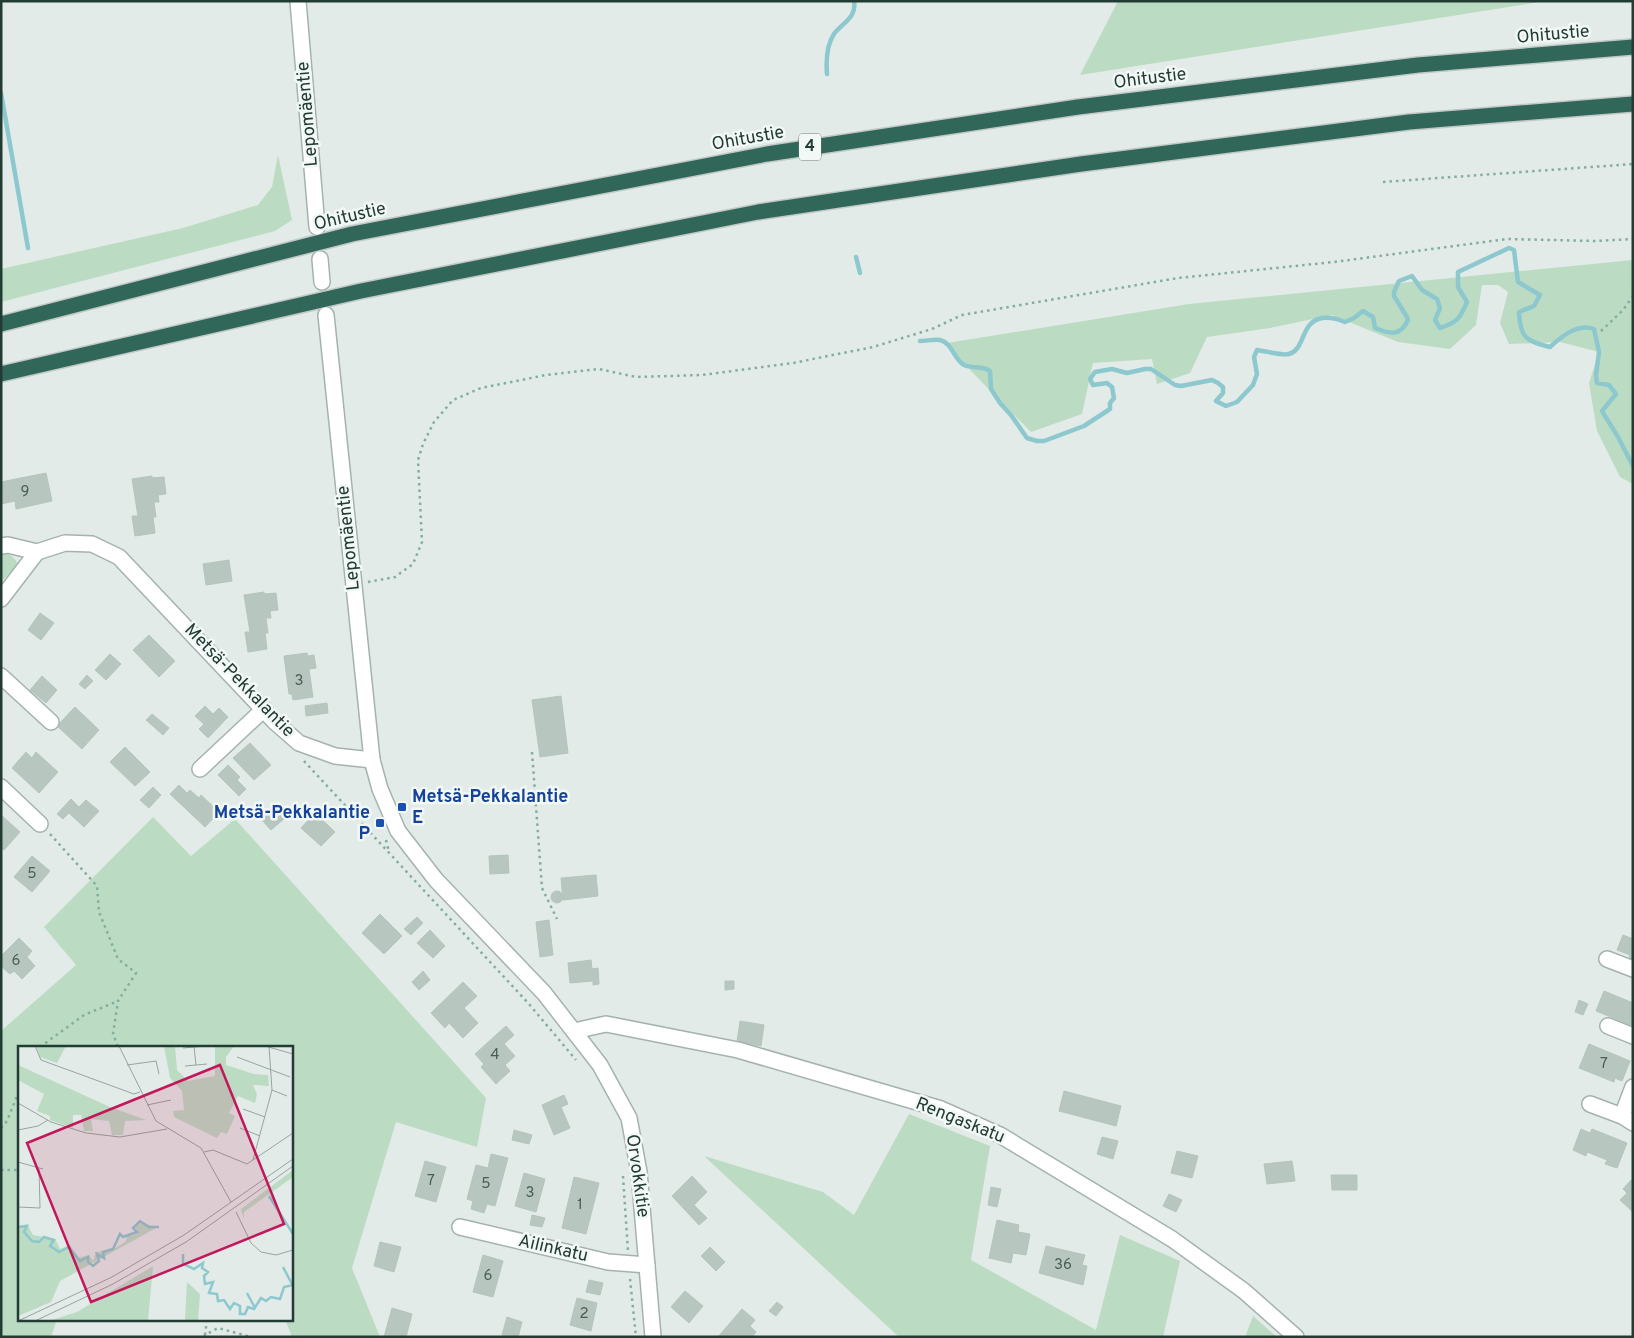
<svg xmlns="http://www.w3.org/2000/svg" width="1634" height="1338" font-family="Overpass,sans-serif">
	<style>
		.green { fill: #bbdcc2 }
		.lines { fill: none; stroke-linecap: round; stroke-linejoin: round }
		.stream { stroke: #8cc8ce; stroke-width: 4.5 }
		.building { fill: #b7c6bf; stroke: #b4c5bd }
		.minor-casing { stroke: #a5b3ad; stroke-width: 18 }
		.highway-casing { stroke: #c1c8c6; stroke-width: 18 }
		.path { stroke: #83ae9e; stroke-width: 2.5; stroke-dasharray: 2.5 4; stroke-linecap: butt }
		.minor { stroke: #fff; stroke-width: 15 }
		.highway { stroke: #306758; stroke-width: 15 }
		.transit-dot { fill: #1a4fb4; stroke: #f2f8f5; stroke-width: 2 }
		.labels { text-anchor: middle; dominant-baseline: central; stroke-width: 5; stroke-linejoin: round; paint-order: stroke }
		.number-label { font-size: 15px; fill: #485e56 }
		.shield { fill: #f2f8f5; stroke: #61746d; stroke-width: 1 }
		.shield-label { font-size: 16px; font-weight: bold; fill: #233c33 }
		.street-label { font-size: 18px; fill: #233c33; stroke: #f2f8f5 }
		.transit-label { font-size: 18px; font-weight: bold; fill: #164399; stroke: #f2f8f5; text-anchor: start }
		.inset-river { fill: none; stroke: #8cc8ce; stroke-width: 2.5 }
		.inset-road { fill: none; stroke: #96a59f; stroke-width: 1 }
		.view { fill: #c2185b; fill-opacity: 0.15; stroke: #c2185b; stroke-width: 2.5 }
		.inset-edge { fill: none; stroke: #233c33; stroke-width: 2.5 }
	</style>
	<rect width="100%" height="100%" fill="#e2ebe7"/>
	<g class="green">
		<polygon points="1118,1 1546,1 1080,75"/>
		<polygon points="278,155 292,220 275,231 1,302 1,269 183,228 258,205 272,187"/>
		<polygon points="1633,260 1633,484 1620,477 1597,431 1589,383 1599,352 1560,342 1509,344 1500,323 1508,292 1498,285 1482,285 1476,325 1450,349 1398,342 1332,315 1270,328 1207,337 1190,373 1157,384 1152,359 1093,363 1082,414 1031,432 972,372 947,343 1189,304"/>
		<path d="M1 552C9 553 14 557 18 564L1 582Z"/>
		<polygon points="153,817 191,856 235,819 486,1098 477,1147 396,1122 352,1268 380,1337 292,1337 285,1319 291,1319 291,1047 19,1047 19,1319 57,1319 51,1337 1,1337 1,1031 76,965 44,927"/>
		<polygon points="909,1114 990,1146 971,1260 1096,1330 1120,1235 1180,1261 1163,1337 899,1337 704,1156 823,1192 854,1215"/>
		<polygon points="1253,1316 1277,1337 1245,1337"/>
	</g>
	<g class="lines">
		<g class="stream">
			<path d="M827 74C826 61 826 46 834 34 842 23 857 18 854 1"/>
			<polyline points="1,93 28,248"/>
			<polyline points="856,257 860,273"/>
			<path d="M920 341C926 341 934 339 940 340 952 343 954 359 964 365 973 369 982 365 990 371L991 389 1000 403 1011 415 1027 438 1037 441H1044L1084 426 1110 409V403L1114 398 1112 387 1107 383 1093 385 1090 379 1095 372 1112 369 1127 373 1145 369H1151L1175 385 1181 386 1212 380 1218 383 1223 387V393L1216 401 1226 406 1237 402 1253 385 1257 374 1254 357 1257 350C1266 351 1282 356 1289 354 1306 349 1300 322 1322 318 1330 317 1338 319 1345 322L1354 318 1363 311 1373 317 1375 328C1390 334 1400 337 1408 320L1407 317 1394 296V292L1399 281 1412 276 1422 290 1437 299 1440 308 1435 320 1440 328C1458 322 1460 318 1467 302L1458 287V272L1509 248 1514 250 1518 282 1540 295 1534 306 1519 312C1520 338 1526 341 1550 347 1562 336 1578 323 1594 329L1599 352 1596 375 1597 383 1609 385 1616 394 1602 411 1618 437 1633 466"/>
		</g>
	</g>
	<g class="building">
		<polygon points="46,473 52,501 16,509 15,501 1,504 1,482"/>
		<polygon points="152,476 152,478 164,477 166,494 158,495 159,502 154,502 156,517 153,517 155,533 135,536 132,516 138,516 132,479"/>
		<polygon points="229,560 232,581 206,585 203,564"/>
		<polygon points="264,592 264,594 276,593 278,610 270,611 271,618 266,618 268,633 265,633 267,649 248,652 245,632 250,632 244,595"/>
		<polygon points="40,613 54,623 41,640 28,630"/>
		<polygon points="149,635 175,661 159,677 133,650"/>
		<polygon points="307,653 308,656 314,655 316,668 309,669 313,697 293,700 292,694 289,694 284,656"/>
		<polygon points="110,654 121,664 106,680 95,670"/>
		<polygon points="87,675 93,681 85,689 79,684"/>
		<polygon points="42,676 57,690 46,703 30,690"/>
		<polygon points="561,696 568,753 540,757 532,700"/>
		<polygon points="327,703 328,713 306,716 305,706"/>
		<polygon points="205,706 213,714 219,708 228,717 208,738 199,729 204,724 195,716"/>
		<polygon points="75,707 99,730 82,749 57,726"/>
		<polygon points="152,714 169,728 163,735 146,720"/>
		<polygon points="250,743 271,765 254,780 233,758"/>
		<polygon points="125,747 150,772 135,786 110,762"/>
		<polygon points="26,752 32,758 36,752 58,772 39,793 12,768"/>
		<polygon points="228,765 240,777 237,780 246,789 239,796 218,775"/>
		<polygon points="179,785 187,793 190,790 199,798 201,795 219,812 205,827 170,794"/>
		<polygon points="153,787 161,795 149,808 140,800"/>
		<polygon points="71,799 79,807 86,800 99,811 84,827 69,813 63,819 57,814"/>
		<polygon points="275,807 285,818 271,830 261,819"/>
		<polygon points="315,813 335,832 321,846 301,828"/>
		<polygon points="1,815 20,832 4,850 1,848"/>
		<polygon points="508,855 509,873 490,874 489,856"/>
		<polygon points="32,856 50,871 32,892 14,877"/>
		<polygon points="596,875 598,896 563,900 561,878"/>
		<circle cx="557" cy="897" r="6"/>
		<polygon points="380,914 402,936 384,954 362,933"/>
		<polygon points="417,917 423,923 411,935 404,929"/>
		<polygon points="549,920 553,955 540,957 536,922"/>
		<polygon points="430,930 445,946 433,958 417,943"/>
		<polygon points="1623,935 1633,939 1633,960 1629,958 1630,955 1617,950"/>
		<polygon points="19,938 32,951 27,957 35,966 22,979 14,971 10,974 1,966 1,956"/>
		<polygon points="591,960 592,969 598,968 599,984 593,985 593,981 570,983 568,963"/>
		<polygon points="423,971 430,980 419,990 412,982"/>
		<polygon points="725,981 734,981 734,989 725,990"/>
		<polygon points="463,982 477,996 464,1008 478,1023 463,1038 449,1023 445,1028 431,1013"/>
		<polygon points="1604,991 1633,1003 1633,1026 1596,1011"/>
		<polygon points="1579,1000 1588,1004 1583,1015 1575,1012"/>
		<polygon points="740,1021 764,1025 761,1046 737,1042"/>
		<polygon points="506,1026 514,1035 504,1044 515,1056 505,1065 510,1071 496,1084 481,1067 484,1064 475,1054"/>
		<polygon points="1589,1044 1630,1061 1622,1081 1615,1078 1614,1082 1579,1068"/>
		<polygon points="1064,1091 1121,1106 1116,1126 1059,1111"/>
		<polygon points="564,1095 568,1104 561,1107 570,1128 554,1135 542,1105"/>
		<polygon points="1581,1129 1590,1133 1592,1129 1627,1143 1617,1168 1605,1164 1607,1160 1587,1152 1586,1156 1573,1150"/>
		<polygon points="514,1130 532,1135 529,1144 512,1140"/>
		<polygon points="1102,1137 1118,1141 1113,1159 1097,1154"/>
		<polygon points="1177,1151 1198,1156 1192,1178 1171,1173"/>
		<polygon points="491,1154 508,1158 495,1206 487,1204 484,1213 471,1209 473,1201 467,1199 476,1165 488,1168"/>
		<polygon points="425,1161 446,1167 436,1202 415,1196"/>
		<polygon points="1292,1161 1295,1181 1267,1184 1264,1164"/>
		<polygon points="524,1173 545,1179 536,1212 515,1206"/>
		<polygon points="1331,1175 1357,1175 1357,1190 1332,1190"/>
		<polygon points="692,1176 707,1192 694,1205 707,1218 699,1225 672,1196"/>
		<polygon points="574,1177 599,1183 586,1234 562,1228"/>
		<polygon points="1631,1180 1633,1181 1633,1212 1620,1200 1627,1193 1623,1189"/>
		<polygon points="991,1187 1001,1189 997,1207 988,1205"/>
		<polygon points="1169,1194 1182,1200 1176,1212 1163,1206"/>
		<polygon points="532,1215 545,1218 542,1227 530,1225"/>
		<polygon points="997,1220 1019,1225 1018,1232 1030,1234 1026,1255 1013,1253 1011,1263 989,1258"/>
		<polygon points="380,1242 401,1247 394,1272 374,1266"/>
		<polygon points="1046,1246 1085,1255 1082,1265 1087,1266 1083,1285 1039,1273"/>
		<polygon points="710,1247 725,1262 716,1271 701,1256"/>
		<polygon points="483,1255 503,1261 493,1297 473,1292"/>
		<polygon points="589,1280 603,1283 600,1295 586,1292"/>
		<polygon points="685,1291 703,1306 689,1323 671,1307"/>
		<polygon points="577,1298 597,1303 591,1331 570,1325"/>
		<polygon points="777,1302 783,1307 776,1316 769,1311"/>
		<polygon points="392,1308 412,1314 406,1337 384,1337"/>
		<polygon points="742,1309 755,1320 750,1326 756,1332 752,1337 718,1337"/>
		<polygon points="507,1317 522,1322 518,1337 502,1335"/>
	</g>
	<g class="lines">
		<g class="minor-casing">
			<g id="minor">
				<polyline points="298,1 317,227"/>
				<polyline points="320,259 322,282"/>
				<polyline points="326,315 372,760 380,789 398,831 436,880 544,993 600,1065 629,1118 639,1172 653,1337"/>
				<polyline points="1,546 8,545 37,552 65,543 92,544 119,557 275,722 299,743 335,756 372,760"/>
				<polyline points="1,599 37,552"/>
				<polyline points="1,676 51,722"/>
				<polyline points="200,769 264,709"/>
				<polyline points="1,787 40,824"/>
				<polyline points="1607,959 1633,969"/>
				<polyline points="1608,1026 1633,1036"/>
				<polyline points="574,1031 606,1024 738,1050 941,1109 1000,1135 1172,1239 1244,1291 1296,1337"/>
				<polyline points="1590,1104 1622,1116 1633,1123"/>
				<polyline points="1622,1116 1633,1087"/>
				<polyline points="460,1227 608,1262 647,1265"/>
			</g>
		</g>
		<g class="highway-casing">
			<g id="highway">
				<polyline points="1,324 352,234 767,154 1078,107 1418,65 1633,47"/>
				<polyline points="1,374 361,291 758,212 1081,164 1409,122 1633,104"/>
			</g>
		</g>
		<g class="path">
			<polyline points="1383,182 1633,164"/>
			<polyline points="1601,331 1623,310 1633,296"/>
			<polyline points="368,582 395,577 413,564 422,542 418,460 423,444 434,422 453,400 481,388 546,375 599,369 636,377 702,375 793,363 873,347 932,329 962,315 1178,278 1334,262 1507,239 1596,241 1633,239"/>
			<polyline points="532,752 542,888 557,919"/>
			<polyline points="304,761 529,1004 576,1060"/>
			<polyline points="50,834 97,886 99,912 118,959 136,973 118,1001 113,1034 118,1047"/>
			<polyline points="386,840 389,852"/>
			<polyline points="40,1047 84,1015 118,1001"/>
			<polyline points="1,1128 7,1121 19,1091"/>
			<polyline points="1,1170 19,1170"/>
			<polyline points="623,1176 628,1251"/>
			<polyline points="630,1279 636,1337"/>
			<polyline points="205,1335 207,1319"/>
			<polyline points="204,1337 205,1335 218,1328 251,1337"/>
		</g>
		<use href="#minor" class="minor"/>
		<use href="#highway" class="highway"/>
	</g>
	<g class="transit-dot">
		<rect x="397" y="802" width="10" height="10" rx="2.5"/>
		<rect x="375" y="818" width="10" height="10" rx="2.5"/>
	</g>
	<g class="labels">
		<g class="number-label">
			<text x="25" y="492">9</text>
			<text x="299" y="681">3</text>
			<text x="32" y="874">5</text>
			<text x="16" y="961">6</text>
			<text x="495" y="1055">4</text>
			<text x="1604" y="1064">7</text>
			<text x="431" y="1181">7</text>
			<text x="486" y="1184">5</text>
			<text x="530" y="1193">3</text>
			<text x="580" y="1205">1</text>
			<text x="1063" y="1265">36</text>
			<text x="488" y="1276">6</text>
			<text x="584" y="1314">2</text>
		</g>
		<rect class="shield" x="799" y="133.5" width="22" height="27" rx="4"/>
		<g class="shield-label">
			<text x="810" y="147">4</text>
		</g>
		<g class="street-label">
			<text transform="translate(1553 35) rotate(-5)">Ohitustie</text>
			<text transform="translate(1150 79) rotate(-7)">Ohitustie</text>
			<text transform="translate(308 114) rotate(-95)">Lepomäentie</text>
			<text transform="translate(748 139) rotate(-10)">Ohitustie</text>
			<text transform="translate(350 217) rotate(-13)">Ohitustie</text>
			<text transform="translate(349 538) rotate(-96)">Lepomäentie</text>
			<text transform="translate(239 681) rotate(46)">Metsä-Pekkalantie</text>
			<text transform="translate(960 1121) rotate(22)">Rengaskatu</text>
			<text transform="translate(637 1176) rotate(82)">Orvokkitie</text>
			<text transform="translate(553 1249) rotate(13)">Ailinkatu</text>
		</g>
		<g class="transit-label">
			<text x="412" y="797">Metsä-Pekkalantie<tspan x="412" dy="21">E</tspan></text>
			<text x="370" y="813" text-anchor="end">Metsä-Pekkalantie<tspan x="370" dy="21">P</tspan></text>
		</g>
	</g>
	<g transform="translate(18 1046)">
		<rect width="275" height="275" fill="#e2ebe7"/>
		<path d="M18 0H48L39 17 22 11ZM146 0H157L159 24 170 35 197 30V0H216L208 11V19L236 28 250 29 251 40 235 39 239 48 237 57 220 50 211 67 217 70 209 88 203 86 199 92 156 71 155 65 166 64 164 45 152 32ZM0 19 92 61 128 74 107 75 105 89H94L91 75 73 73 75 85H66L63 69H55V82L32 74V70L19 65 26 48 0 34ZM275 124V131L226 166V173L223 163ZM124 176 138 182 42 235 33 256 0 270 1 180 9 178 15 189 37 193 42 203 52 199 60 212 71 209 75 215 78 206 94 204 107 196 111 187 113 190 119 187 118 180ZM135 220 130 275H31L59 266ZM169 236 182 248 180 275H167Z" fill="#bbdcc2"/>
		<path class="inset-river" d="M251 150 275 188M0 181 9 180 6 186 14 195 21 196 26 191 36 194 32 200 41 206 51 201 62 215 70 211V216L75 220 81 215 79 208 86 212 85 206 95 203 102 188 105 191 119 186 115 182 122 175 131 181H141M165 208V218L176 223 185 217 184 222 190 226 186 230 187 238 195 236 191 247 199 248 200 255 206 254 212 263 216 257 222 260V268H227L230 261 236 263 243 252 248 255 253 251 262 253 266 241 275 239M265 221 274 238M229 247 237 262"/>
		<path class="inset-road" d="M17 0 23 14 116 48 122 46M101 0 138 75 183 102 213 156M176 0 178 19M247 0 275 8M165 2 188 0M219 11 272 31M109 19 138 15 141 28M167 20 189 18M254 44 269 50M0 57 33 76 68 87 102 91 149 83M129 59 153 54M225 63 247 71M222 82 242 90M0 84 20 80 30 74M186 106 195 104 229 118 275 87M235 114 254 44 251 0M0 116 25 123M0 161 22 162 21 123M218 166 233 197 243 206 258 209 275 204M0 275 94 231 166 189 275 113M17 275 95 238 168 196 275 120"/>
		<path class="view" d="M202 19 266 178 73 256 9 97Z"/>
		<rect width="275" height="275" class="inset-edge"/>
	</g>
	<rect width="1634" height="1338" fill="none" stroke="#233c33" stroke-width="5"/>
</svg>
